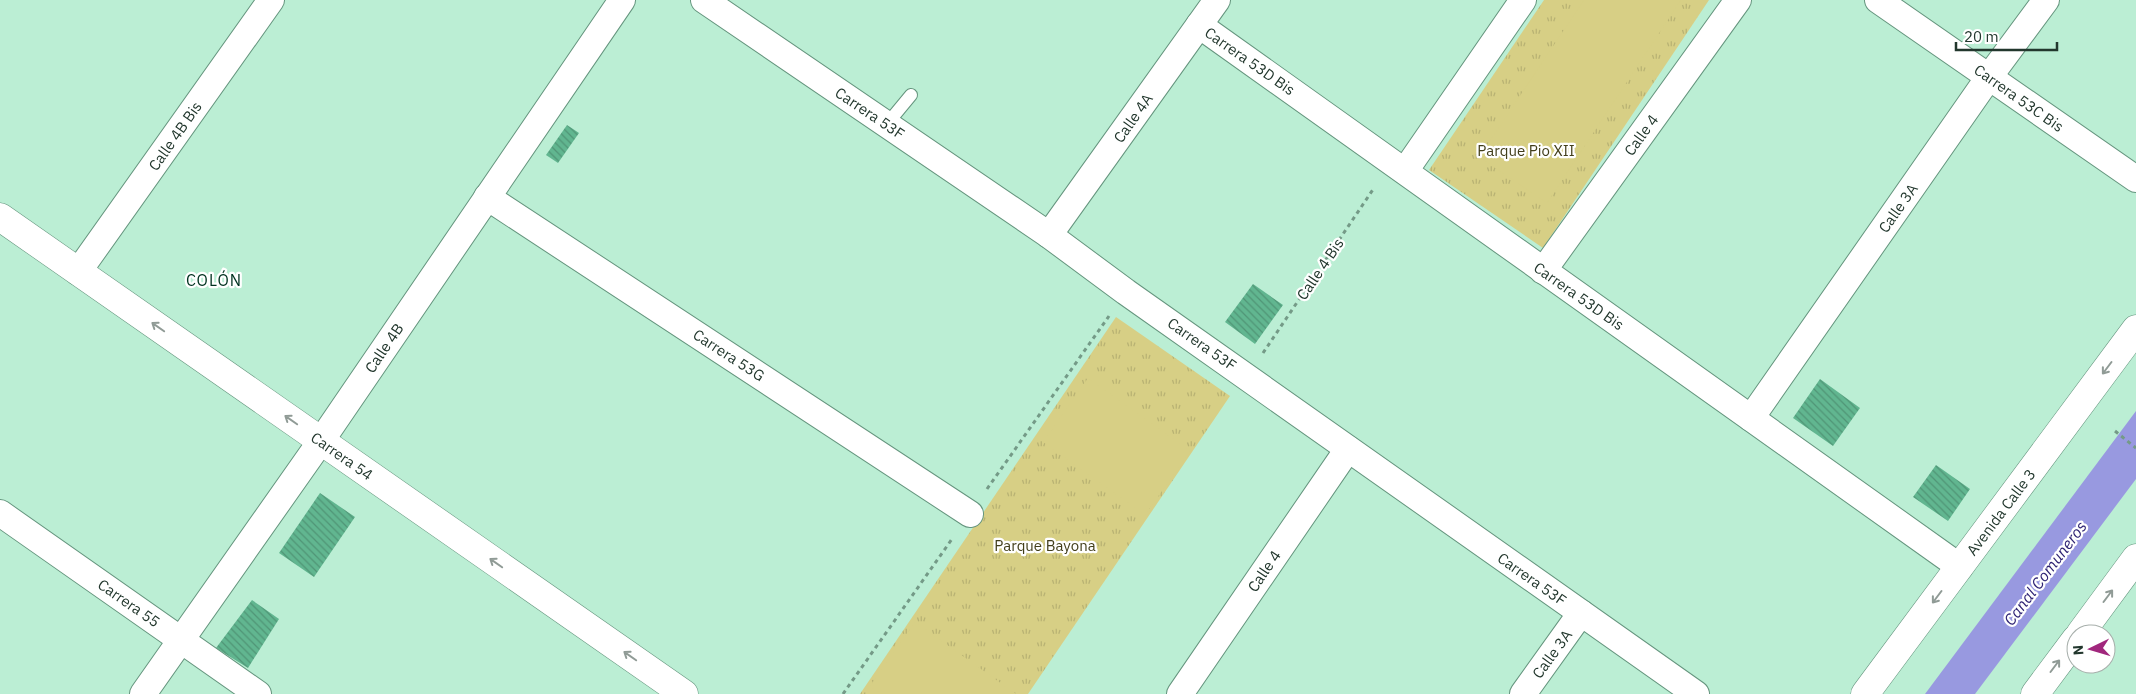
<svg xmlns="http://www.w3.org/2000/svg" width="2136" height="694" font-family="'IBM Plex Sans',sans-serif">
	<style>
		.park { fill: url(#park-tufts) }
		.pitch { fill: #d7cf85 }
		.water { fill: #9899e0 }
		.building { fill: url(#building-back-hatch) }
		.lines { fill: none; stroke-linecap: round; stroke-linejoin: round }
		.service-casing { stroke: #65957e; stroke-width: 14 }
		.minor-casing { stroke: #65957e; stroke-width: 28 }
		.tertiary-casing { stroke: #65957e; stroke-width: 29 }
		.secondary-casing { stroke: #65957e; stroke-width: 29 }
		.path { stroke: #749a87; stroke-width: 3; stroke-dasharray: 4 4; stroke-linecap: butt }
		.service { stroke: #fff; stroke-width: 12 }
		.minor { stroke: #fff; stroke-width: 26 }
		.tertiary { stroke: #fff; stroke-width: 28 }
		.secondary { stroke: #fff; stroke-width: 28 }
		.oneway { stroke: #909b96 }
		.labels { text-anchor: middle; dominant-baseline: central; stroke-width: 4.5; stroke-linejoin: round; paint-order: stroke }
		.street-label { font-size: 15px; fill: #22372d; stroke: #fff }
		.park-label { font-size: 15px; fill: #423e1b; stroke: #fff }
		.neighbourhood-label { font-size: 16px; letter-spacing: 1px; fill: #003320; stroke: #fff }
		.water-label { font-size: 16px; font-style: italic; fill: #2e2374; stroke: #fff }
	</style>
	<defs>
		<pattern id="park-tufts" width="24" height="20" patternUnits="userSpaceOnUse" patternTransform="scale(1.25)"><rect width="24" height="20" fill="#d7cf85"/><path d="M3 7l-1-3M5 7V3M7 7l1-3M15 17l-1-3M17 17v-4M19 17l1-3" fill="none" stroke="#b8b273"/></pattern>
		<pattern id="building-back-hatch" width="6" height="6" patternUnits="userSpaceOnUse" patternTransform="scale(1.25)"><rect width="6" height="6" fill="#61b690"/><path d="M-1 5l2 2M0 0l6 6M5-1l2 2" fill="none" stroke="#509576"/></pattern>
	</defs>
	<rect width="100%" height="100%" fill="#bbeed4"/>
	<g class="park">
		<polygon points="1544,0 1709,0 1543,248 1429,170"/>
		<polygon points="1116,317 1230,396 1028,694 860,694"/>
	</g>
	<g class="pitch">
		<polygon points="1584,0 1681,0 1547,203 1479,157"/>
		<polygon points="1088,378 1190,451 1145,515 1043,442"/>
		<polygon points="915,622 1016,694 881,694 870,686"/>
	</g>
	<polygon class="water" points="2136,411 2136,479 1975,694 1925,694"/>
	<g class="building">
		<polygon points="567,125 579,133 558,163 546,155"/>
		<polygon points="1253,284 1283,305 1255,344 1225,322"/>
		<polygon points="1820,379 1860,408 1833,446 1793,418"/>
		<polygon points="1936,465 1970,489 1948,521 1913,497"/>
		<polygon points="320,493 355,517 314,577 279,553"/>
		<polygon points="252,600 279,619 248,668 216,648"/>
	</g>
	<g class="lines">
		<g class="service-casing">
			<polyline id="service" points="887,124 911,95"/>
		</g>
		<g class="minor-casing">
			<g id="minor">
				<polyline points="704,0 1049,235 1126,292 1696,694"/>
				<polyline points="1878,0 2136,179"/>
				<polyline points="1199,25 1960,567"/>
				<polyline points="1405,171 1523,0"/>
				<polyline points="487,197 970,514"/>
				<polyline points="1049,235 1217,0"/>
				<polyline points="1543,271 1738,0"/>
				<polyline points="78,272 271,0"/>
				<polyline points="1751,418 1989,77 2046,0"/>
				<polyline points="0,513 258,694"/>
				<polyline points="143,694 321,441 622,0"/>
				<polyline points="1180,694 1348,449"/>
				<polyline points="1523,694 1581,613"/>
			</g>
		</g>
		<g class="tertiary-casing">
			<polyline id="tertiary" points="0,217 684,694"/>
		</g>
		<g class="secondary-casing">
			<g id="secondary">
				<polyline points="2080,634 2136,558"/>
				<polyline points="1865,694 2136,329"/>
				<polyline points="2035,694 2076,639"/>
			</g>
		</g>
		<g class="path">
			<polyline points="1263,353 1374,188"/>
			<polyline points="2115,431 2136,448"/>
			<polyline points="987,489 1109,316"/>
			<polyline points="843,694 952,539"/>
		</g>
		<use href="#service" class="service"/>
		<use href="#minor" class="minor"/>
		<use href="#tertiary" class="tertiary"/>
		<use href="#secondary" class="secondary"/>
	</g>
	<defs><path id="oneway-shaft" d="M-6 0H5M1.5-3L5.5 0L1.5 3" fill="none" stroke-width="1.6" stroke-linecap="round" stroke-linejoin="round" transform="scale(1.25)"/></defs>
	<g class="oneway">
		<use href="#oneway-shaft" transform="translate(158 327) rotate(-145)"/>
		<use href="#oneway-shaft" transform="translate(2107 368) rotate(127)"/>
		<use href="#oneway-shaft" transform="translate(291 420) rotate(-145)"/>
		<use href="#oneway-shaft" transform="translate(496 563) rotate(-145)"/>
		<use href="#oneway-shaft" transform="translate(2108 596) rotate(-53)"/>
		<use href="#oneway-shaft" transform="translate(1937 597) rotate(127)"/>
		<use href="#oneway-shaft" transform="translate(630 656) rotate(-145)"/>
		<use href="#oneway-shaft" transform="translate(2055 666) rotate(-53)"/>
	</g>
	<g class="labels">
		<g class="street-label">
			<text transform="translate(1250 61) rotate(35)">Carrera 53D Bis</text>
			<text transform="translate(2019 98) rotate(35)">Carrera 53C Bis</text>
			<text transform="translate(870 113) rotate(34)">Carrera 53F</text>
			<text transform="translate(1133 118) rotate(-55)">Calle 4A</text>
			<text transform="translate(1641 135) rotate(-54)">Calle 4</text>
			<text transform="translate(175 136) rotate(-55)">Calle 4B Bis</text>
			<text transform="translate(1898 208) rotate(-55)">Calle 3A</text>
			<text transform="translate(1320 269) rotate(-56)">Calle 4 Bis</text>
			<text transform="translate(1579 296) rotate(35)">Carrera 53D Bis</text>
			<text transform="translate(1202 344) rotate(35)">Carrera 53F</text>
			<text transform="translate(384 348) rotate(-56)">Calle 4B</text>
			<text transform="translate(729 355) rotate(33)">Carrera 53G</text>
			<text transform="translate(342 456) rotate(35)">Carrera 54</text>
			<text transform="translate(2001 512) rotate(-53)">Avenida Calle 3</text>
			<text transform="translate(1264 571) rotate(-56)">Calle 4</text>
			<text transform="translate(1532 579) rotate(35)">Carrera 53F</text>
			<text transform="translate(129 603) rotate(35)">Carrera 55</text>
			<text transform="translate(1552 654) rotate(-54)">Calle 3A</text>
		</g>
		<g class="park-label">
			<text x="1526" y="150">Parque Pio XII</text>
			<text x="1045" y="545">Parque Bayona</text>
		</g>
		<g class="neighbourhood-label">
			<text x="214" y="280">COLÓN</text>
		</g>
		<g class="water-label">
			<text transform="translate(2045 573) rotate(-53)">Canal Comuneros</text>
		</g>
	</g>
	<g transform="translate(2091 649) rotate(265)"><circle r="24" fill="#ffffff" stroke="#a7afab"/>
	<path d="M0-4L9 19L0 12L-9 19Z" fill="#a1277d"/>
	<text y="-8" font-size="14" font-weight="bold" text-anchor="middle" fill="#22372d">N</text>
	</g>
	<path d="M1956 42v8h101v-8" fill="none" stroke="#22372d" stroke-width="2.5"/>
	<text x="1964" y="42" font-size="15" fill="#22372d" stroke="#ffffff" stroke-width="4" paint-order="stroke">20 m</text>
</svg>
